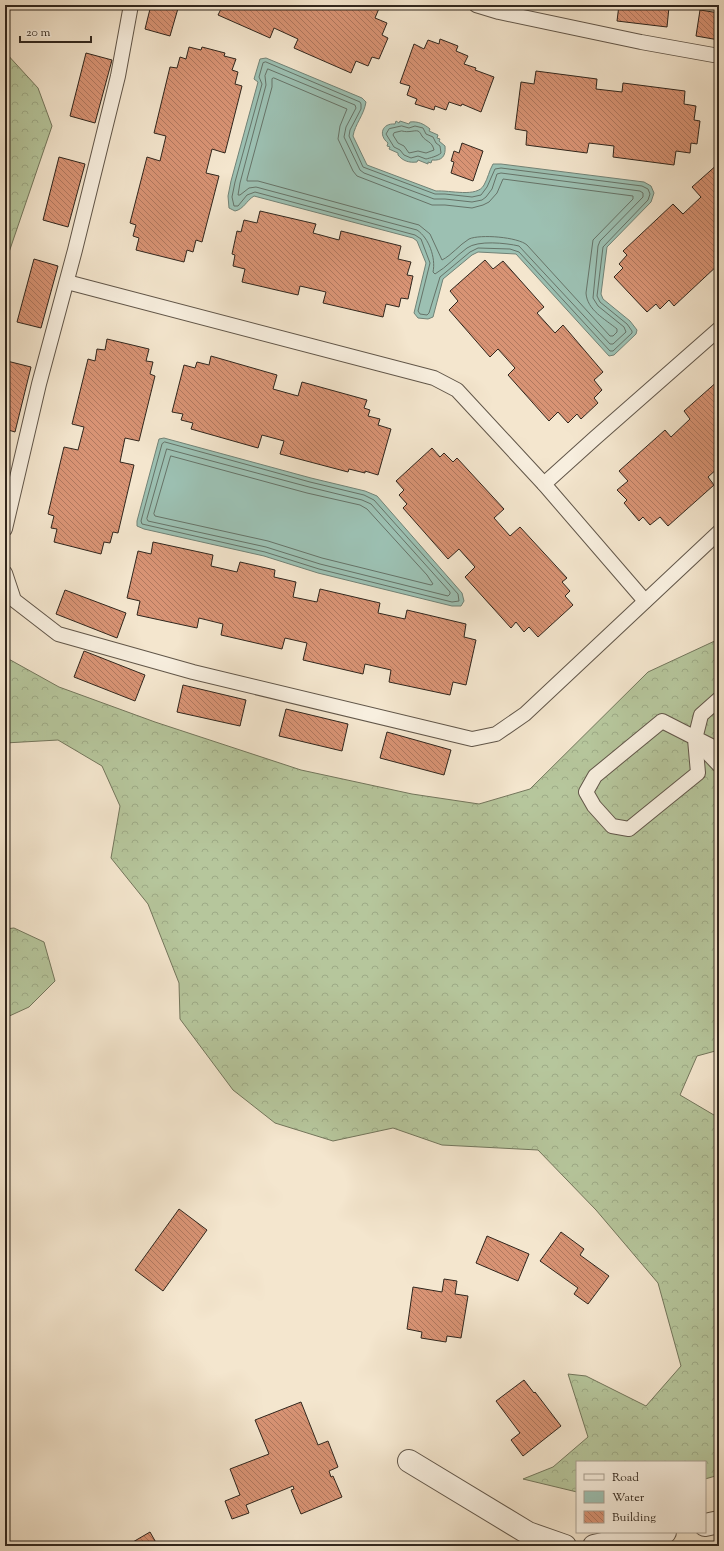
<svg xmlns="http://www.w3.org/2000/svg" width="724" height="1551" font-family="'Sorts Mill Goudy',serif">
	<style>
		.forest { fill: url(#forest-crowns); stroke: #73765c }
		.water { fill: #9cc0b2; stroke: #718276 }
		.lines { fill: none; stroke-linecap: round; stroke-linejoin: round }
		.shore { stroke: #667368; stroke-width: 1 }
		.building { fill: url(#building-back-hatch); stroke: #30261d }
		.lane-casing { stroke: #615649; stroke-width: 16 }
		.street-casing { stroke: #615649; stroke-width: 24 }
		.lane { stroke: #f8efdf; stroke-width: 14 }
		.street { stroke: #f8efdf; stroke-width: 22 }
	</style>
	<defs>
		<pattern id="forest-crowns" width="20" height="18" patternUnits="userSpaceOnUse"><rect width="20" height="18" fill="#b6c69c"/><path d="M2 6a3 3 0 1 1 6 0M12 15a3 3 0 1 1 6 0" fill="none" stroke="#9daa86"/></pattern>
		<pattern id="building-back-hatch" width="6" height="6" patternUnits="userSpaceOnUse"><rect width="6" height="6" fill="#d89374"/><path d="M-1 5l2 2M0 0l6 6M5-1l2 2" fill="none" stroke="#b0785f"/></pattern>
	</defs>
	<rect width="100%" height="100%" fill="#f4e6ce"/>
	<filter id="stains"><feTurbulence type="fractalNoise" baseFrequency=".005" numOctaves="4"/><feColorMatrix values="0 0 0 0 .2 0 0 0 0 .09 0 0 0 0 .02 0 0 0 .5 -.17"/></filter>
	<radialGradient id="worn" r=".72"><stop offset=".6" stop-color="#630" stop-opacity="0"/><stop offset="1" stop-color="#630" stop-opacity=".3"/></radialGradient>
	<g class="forest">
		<polygon points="5,52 38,88 52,126 5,264"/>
		<polygon points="719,639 719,1050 697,1056 680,1095 719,1118 719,1475 705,1479 705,1462 577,1462 577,1492 523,1479 553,1467 588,1437 568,1374 586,1376 646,1406 681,1366 658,1283 596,1210 538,1150 442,1145 393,1128 333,1141 275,1123 233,1090 180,1019 179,983 148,904 111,858 120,806 102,766 58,740 5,743 5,657 59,687 155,722 301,770 412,794 479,804 530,789 648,672"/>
		<polygon points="14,928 44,942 55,981 29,1007 5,1018 5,929"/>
	</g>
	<g class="water">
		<path d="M266 58 362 98 366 102C364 115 355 124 353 136L367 165 436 191C450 190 477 198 484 185 488 178 489 171 493 164H501L644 182 651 186 654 193 651 202 607 247 601 294 603 299 630 321 637 330 636 334 614 355 609 356 516 254 478 252 472 255 443 279 433 317 428 319 418 318 414 313 426 263 417 241 413 238 254 196C246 201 244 209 235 211L229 208 228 196 231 181 258 82 254 79 260 59Z"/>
		<path d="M396 121 399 123 400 121 409 124 410 122C418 121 424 124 430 129L429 131 438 135 437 138 440 139 439 141 445 146C446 156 442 161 432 160L431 163 428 162V164L418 160 417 162C409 163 403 161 398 155V153L389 149 390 147 387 146 388 143C378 135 382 123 395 124Z"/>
		<polygon points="164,438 311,478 365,491 377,496 462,593 464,601 461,606 452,606 318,573 264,556 144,529 137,526 137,521 159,439"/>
	</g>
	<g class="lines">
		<g class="shore">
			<polygon points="266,62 360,102 361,104 361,109 350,130 349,136 363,167 435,194 445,194 472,197 481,195 487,187 495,169 501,168 642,186 648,189 650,194 648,200 603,247 597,296 600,302 627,324 632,331 632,333 613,351 610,351 519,252 510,249 478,248 470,252 440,277 429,313 427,315 420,314 418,311 430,263 421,239 415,235 255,192 247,195 238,206 234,206 232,197 235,182 262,84 259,77 263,63"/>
			<path d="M268 69 355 105 356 108 346 127 344 137 360 170 364 173 434 199H445L472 202 482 200 486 197 492 189 497 174 501 173 640 191 643 193V197L600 241 598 246 593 298 598 306 624 327 626 332 613 344H610L519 246C506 243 478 240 467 248 456 256 447 267 435 274L433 272C436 258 429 238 417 230L256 187 249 188 240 195H238L240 183 266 85 265 76Z"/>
			<path d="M274 78 347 109 340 126 338 139 353 171 357 176 432 205H445L472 208 483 205 489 202 497 193 503 179 633 196V199L593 240 586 293C587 310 605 319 617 329V332L613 336H610L527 245C518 237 480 234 469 239 459 245 452 255 442 260L430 234 419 225 258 181H247V179L272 87V79Z"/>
			<path d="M402 126 409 128 415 126 423 128 426 134 433 137 436 143 440 146 441 153C438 156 430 158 426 159L418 156 411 158 404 155 400 150 394 147 386 134 389 129Z"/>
			<path d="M402 131C409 133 414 130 418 131 421 133 420 133 422 136 426 142 432 141 434 150L426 153 418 151 409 153 404 146 398 143 393 135 394 133Z"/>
			<polygon points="165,442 310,482 364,495 374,500 458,594 459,601 452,602 319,569 265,552 142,524 141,521 162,444"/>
			<polygon points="167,449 309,487 362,500 371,504 450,592 450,594 448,596 320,564 266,547 148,521 147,519"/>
			<polygon points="171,456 307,493 360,505 367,509 427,575 433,584 431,585 322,558 268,541 155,516 154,514"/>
		</g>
	</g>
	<g class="building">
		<polygon points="151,5 179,5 170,36 145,29"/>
		<polygon points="223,5 378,5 380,6 375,18 387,23 382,35 388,38 379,59 372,57 368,66 356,61 351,73 294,48 298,39 274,28 270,38 218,15"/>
		<polygon points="549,5 572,5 572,8"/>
		<polygon points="619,5 655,5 669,7 667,27 617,21"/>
		<polygon points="700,10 719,13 719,40 696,36"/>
		<polygon points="440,39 458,46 456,51 468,56 464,64 476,68 475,70 494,77 481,112 462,104 461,106 449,102 446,110 435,106 434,110 415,104 417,99 407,95 410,86 400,83 414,44 424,49 428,40 439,44"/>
		<polygon points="189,47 201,50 202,47 225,53 224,56 236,59 232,70 238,72 235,84 242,86 225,153 212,149 206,173 219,176 202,242 196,240 193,252 187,250 184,262 136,250 139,238 133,236 136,225 130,223 147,157 160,161 166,136 154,133 170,67 177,68 180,57 186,59"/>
		<polygon points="86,53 112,60 95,123 70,116"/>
		<polygon points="536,71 597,79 596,89 622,92 623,83 685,91 684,104 696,106 694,120 700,121 697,144 691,143 690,153 676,151 674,165 613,157 614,146 589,143 587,153 526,145 527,131 515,129 521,82 534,84"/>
		<polygon points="462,143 483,151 473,181 451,173 454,162 451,161 454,151 459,153"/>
		<polygon points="59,157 85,164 68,227 43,220"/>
		<polygon points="719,163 719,245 715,249 719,253 719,264 674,306 669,300 660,309 656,304 647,312 614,277 623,268 619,264 627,255 623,251 673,204 683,214 701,197 692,187"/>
		<polygon points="260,211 316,224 313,233 339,240 341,231 401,246 398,259 411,262 407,275 413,276 408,299 401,298 399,307 386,304 383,317 323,303 326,292 300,286 298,295 242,282 245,269 233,266 235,255 232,254 237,231 241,232 244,220 257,223"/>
		<polygon points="34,259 58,266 41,328 17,322"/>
		<polygon points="485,260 493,269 503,261 544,307 537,313 555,333 563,325 603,372 594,380 602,390 594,398 598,403 581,419 577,414 568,423 558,412 549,421 508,375 515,368 498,349 490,357 449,310 458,301 450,291"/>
		<polygon points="107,339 149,349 146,361 153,362 150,374 155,376 139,441 125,438 120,462 134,465 118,533 113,532 110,543 104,542 101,554 54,542 57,529 51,528 54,516 48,514 64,447 78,450 84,427 72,424 88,359 95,361 97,349 105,350"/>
		<polygon points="211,356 277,375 273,389 298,396 302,382 367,400 364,408 370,410 368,416 380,419 378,425 391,429 378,475 365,471 365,473 349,469 348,472 280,454 284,441 262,435 258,448 191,429 193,423 181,420 183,414 172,412 184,365 195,368 197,362 209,365"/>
		<polygon points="7,361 31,367 15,432 5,429 5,368"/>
		<polygon points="719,380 719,467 708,477 714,485 668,526 660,517 650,525 643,517 639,521 624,503 627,500 617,490 628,481 619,471 665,430 671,437 690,419 684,411"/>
		<polygon points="432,448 440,457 444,453 453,462 457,458 504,509 494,518 510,536 520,527 567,578 562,582 570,591 565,596 573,605 538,637 529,627 524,632 516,622 511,628 465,577 475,567 459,549 448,559 403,508 407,504 399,495 404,490 396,481"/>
		<polygon points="153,542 213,555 211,566 237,572 240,562 275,570 274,577 296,582 293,597 317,602 320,589 380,603 378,613 405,619 407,610 466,624 464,637 476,640 466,685 453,682 450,695 389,682 391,670 365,664 363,674 303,660 307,643 285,638 282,649 221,635 223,624 199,618 197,628 137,615 140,601 127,598 138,551 151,554"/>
		<polygon points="65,590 126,613 117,638 56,614"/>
		<polygon points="84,651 145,675 135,701 74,677"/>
		<polygon points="183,685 246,700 240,726 177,712"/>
		<polygon points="286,709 348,724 342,751 279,736"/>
		<polygon points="387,732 451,750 444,775 380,758"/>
		<polygon points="179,1209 207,1230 163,1291 135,1270"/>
		<polygon points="561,1232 584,1249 580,1255 609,1276 588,1304 574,1294 578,1288 540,1261"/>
		<polygon points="487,1236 529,1254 518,1281 476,1263"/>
		<polygon points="444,1279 457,1281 455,1294 468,1296 461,1338 447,1336 446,1342 421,1338 422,1332 407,1329 413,1287 442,1292"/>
		<polygon points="524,1380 534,1393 535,1392 561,1426 523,1456 511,1440 520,1433 496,1401"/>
		<polygon points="301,1402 318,1445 328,1441 338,1467 329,1471 331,1477 333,1476 342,1497 301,1514 291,1490 294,1489 293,1486 246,1505 249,1513 232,1519 225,1501 240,1495 230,1469 269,1454 255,1420"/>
		<polygon points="150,1532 158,1546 126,1546"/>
	</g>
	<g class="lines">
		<g class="lane-casing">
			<g id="lane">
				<polyline points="476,5 499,12 641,42 719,56"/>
				<polyline points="67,282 434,378 457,390 544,484 645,601"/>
				<polyline points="544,484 595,438 719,329"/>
				<polyline points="5,529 39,384 75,250 118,76 131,5"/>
				<polyline points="5,573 14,600 58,634 193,672 472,739 496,734 525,714 719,532"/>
				<polyline points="719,699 701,715 695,739 698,773 629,829 612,826 594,806 586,792 595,776 662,721 719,750"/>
				<polyline points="700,745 719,765"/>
			</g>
		</g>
		<g class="street-casing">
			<g id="street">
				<polyline points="409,1461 528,1533 565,1546"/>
				<polyline points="705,1525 719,1522"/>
				<polyline points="594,1546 629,1538 665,1532"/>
			</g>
		</g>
		<use href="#lane" class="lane"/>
		<use href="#street" class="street"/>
	</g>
	<rect width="724" height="1551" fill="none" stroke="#f4e6ce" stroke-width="20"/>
	<rect x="6" y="6" width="712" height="1539" fill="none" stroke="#30261d" stroke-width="2"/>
	<rect x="10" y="10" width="704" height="1531" fill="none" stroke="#30261d"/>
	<rect x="576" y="1461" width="130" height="72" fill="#f8efdf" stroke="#a89f91"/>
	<rect x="584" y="1474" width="20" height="6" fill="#f8efdf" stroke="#a89f91"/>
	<text x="612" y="1481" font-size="12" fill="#30261d">Road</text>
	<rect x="584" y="1491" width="20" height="12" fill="#9cc0b2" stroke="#a89f91"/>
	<text x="612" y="1501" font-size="12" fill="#30261d">Water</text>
	<rect x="584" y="1511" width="20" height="12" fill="url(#building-back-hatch)" stroke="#a89f91"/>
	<text x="612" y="1521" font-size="12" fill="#30261d">Building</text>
	<path d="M20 36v6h71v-6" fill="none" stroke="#30261d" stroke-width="2"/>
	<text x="26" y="36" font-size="12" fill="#30261d" stroke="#f8efdf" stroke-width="3" paint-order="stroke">20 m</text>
	<rect width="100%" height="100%" filter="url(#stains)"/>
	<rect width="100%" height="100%" fill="url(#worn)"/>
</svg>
